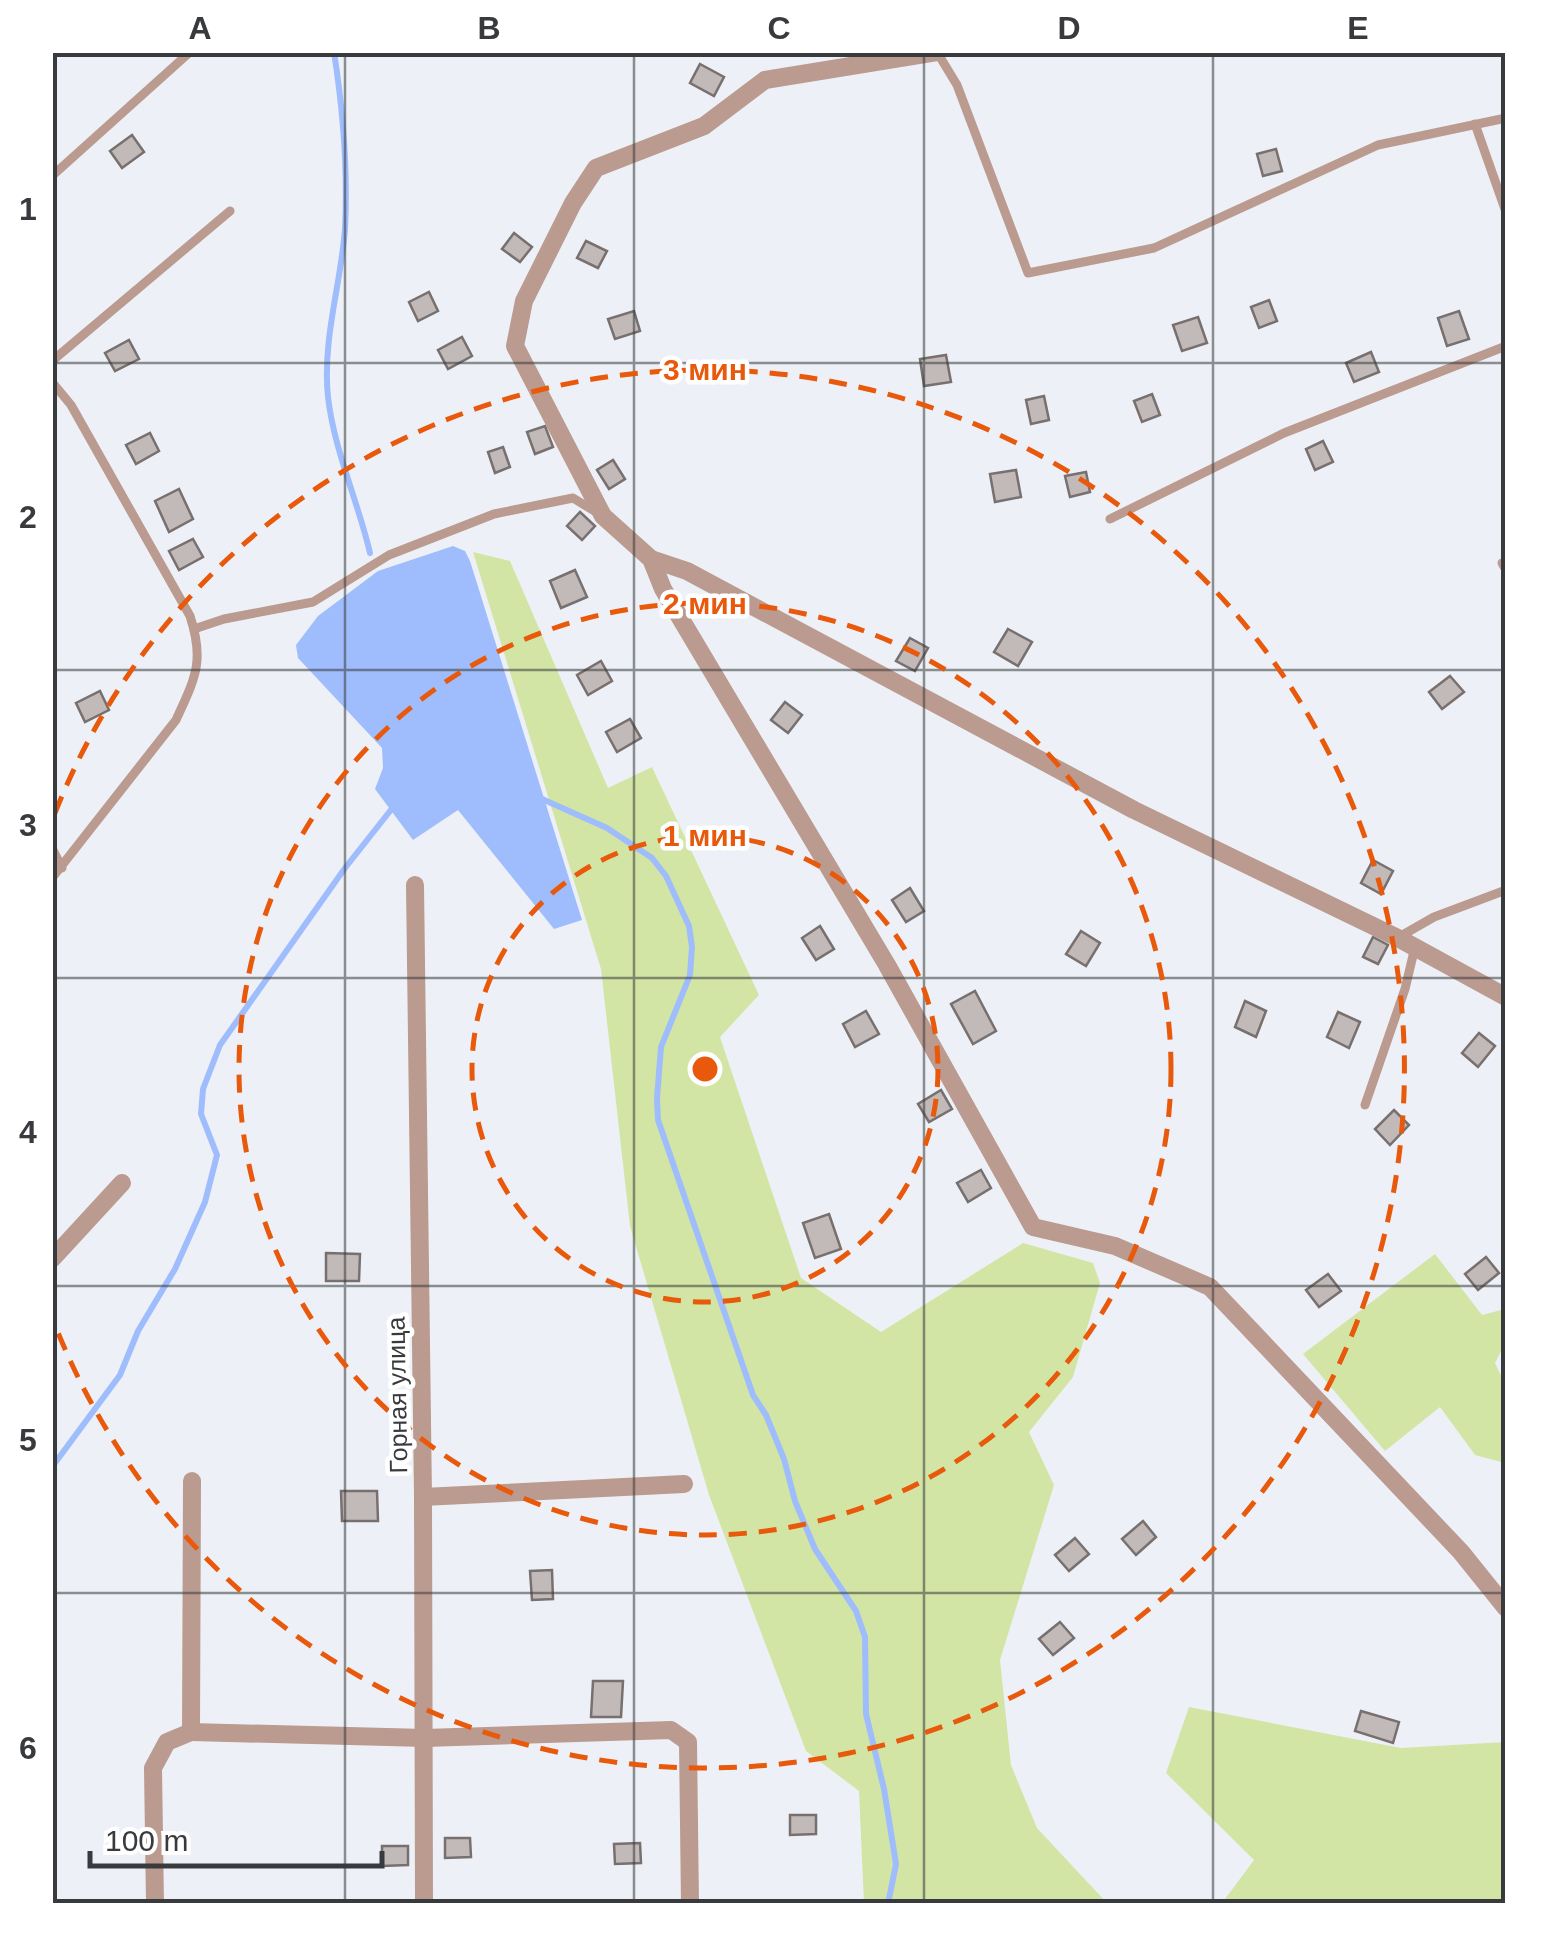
<svg xmlns="http://www.w3.org/2000/svg" width="1558" height="1956" font-family="Arial,sans-serif">
	<style>
		.green { fill: #d3e5a5 }
		.water { fill: #9fbdfc }
		.lines { fill: none; stroke-linecap: round; stroke-linejoin: round }
		.stream { stroke: #9fbdfc; stroke-width: 6 }
		.building { fill: #c2bab8; stroke: #77706e; stroke-width: 2.5 }
		.lane { stroke: #bb9a8f; stroke-width: 9 }
		.street { stroke: #bb9a8f; stroke-width: 18 }
		.grid { fill: none; stroke: #393a3d; stroke-width: 2.5; stroke-opacity: 0.55 }
		.ring { fill: none; stroke: #e8590c; stroke-width: 5; stroke-dasharray: 18 12 }
		.labels { text-anchor: middle; dominant-baseline: central; stroke-width: 9; stroke-linejoin: round; paint-order: stroke }
		.street-label { font-size: 25px; fill: #393a3d; stroke: #fff }
		.centre { fill: #e8590c; stroke: #fff; stroke-width: 5 }
		.ring-label { font-size: 30px; text-anchor: middle; font-weight: bold; fill: #e8590c; stroke: #fff; stroke-width: 9; stroke-linejoin: round; paint-order: stroke }
		.neatline { fill: none; stroke: #393a3d; stroke-width: 4 }
		.grid-label { font-size: 32px; text-anchor: middle; font-weight: bold; fill: #393a3d }
	</style>
	<rect width="100%" height="100%" fill="#edf1f7"/>
	<g class="green">
		<polygon points="473,552 510,561 608,788 652,767 759,995 720,1037 801,1278 881,1332 1023,1243 1093,1263 1100,1283 1073,1377 1029,1432 1054,1485 1000,1660 1011,1765 1037,1828 1107,1903 864,1903 859,1791 806,1751 709,1495 630,1226 601,969"/>
		<polygon points="1435,1254 1482,1315 1505,1309 1505,1343 1495,1363 1505,1384 1505,1463 1475,1455 1440,1407 1385,1451 1303,1354"/>
		<polygon points="1189,1707 1401,1748 1505,1742 1505,1903 1222,1903 1254,1860 1166,1773"/>
	</g>
	<polygon class="water" points="453,546 465,551 470,561 582,920 554,929 458,810 413,840 375,789 383,768 382,748 298,658 296,645 318,616 378,571"/>
	<g class="lines">
		<g class="stream">
			<path d="M334 52C343 110 348 170 345 229 341 284 322 340 328 397 334 450 358 501 370 553"/>
			<polyline points="542,799 607,828 652,858 666,876 689,926 692,947 690,975 661,1047 657,1098 658,1120 753,1395 766,1415 784,1459 795,1501 815,1549 856,1611 865,1637 866,1714 884,1789 896,1864 888,1904"/>
			<polyline points="52,1467 120,1375 138,1331 175,1269 205,1202 217,1155 201,1114 203,1089 220,1045 345,868 394,806"/>
		</g>
	</g>
	<g class="building">
		<polygon points="700,64 724,77 714,96 690,83"/>
		<polygon points="132,135 144,152 122,168 110,151"/>
		<polygon points="1276,149 1282,171 1263,176 1257,154"/>
		<polygon points="514,233 532,247 520,262 502,249"/>
		<polygon points="586,241 607,251 598,268 577,258"/>
		<polygon points="429,292 438,311 418,321 409,302"/>
		<polygon points="1269,300 1277,321 1259,328 1251,307"/>
		<polygon points="634,311 640,331 615,339 608,319"/>
		<polygon points="1459,311 1469,339 1447,346 1438,318"/>
		<polygon points="1198,317 1207,343 1182,351 1173,325"/>
		<polygon points="462,337 472,356 448,369 438,350"/>
		<polygon points="129,340 139,359 115,371 105,353"/>
		<polygon points="1371,352 1379,372 1354,382 1346,363"/>
		<polygon points="946,355 951,382 924,386 920,359"/>
		<polygon points="1152,394 1160,415 1142,422 1134,401"/>
		<polygon points="1044,396 1049,420 1031,424 1026,400"/>
		<polygon points="545,426 553,447 535,454 527,432"/>
		<polygon points="150,433 159,451 136,464 126,445"/>
		<polygon points="1323,441 1333,462 1315,470 1306,449"/>
		<polygon points="503,447 510,467 495,473 488,452"/>
		<polygon points="613,460 625,479 609,489 597,470"/>
		<polygon points="1016,470 1021,497 995,502 990,474"/>
		<polygon points="1086,472 1090,492 1070,497 1065,476"/>
		<polygon points="179,489 193,519 169,532 155,501"/>
		<polygon points="580,512 595,526 582,540 567,526"/>
		<polygon points="193,539 203,557 179,570 169,551"/>
		<polygon points="575,570 587,597 561,608 550,581"/>
		<polygon points="1008,629 1032,642 1018,666 994,652"/>
		<polygon points="910,638 928,648 915,671 896,661"/>
		<polygon points="601,661 612,681 588,695 577,675"/>
		<polygon points="1450,676 1464,692 1442,709 1429,692"/>
		<polygon points="100,691 109,710 85,722 76,703"/>
		<polygon points="785,702 802,715 788,733 771,720"/>
		<polygon points="630,719 641,738 617,752 606,732"/>
		<polygon points="1373,860 1393,871 1381,894 1361,883"/>
		<polygon points="910,888 924,911 906,922 892,900"/>
		<polygon points="820,926 834,949 816,960 802,938"/>
		<polygon points="1081,931 1100,943 1086,966 1066,954"/>
		<polygon points="1373,937 1388,945 1378,964 1363,957"/>
		<polygon points="975,991 996,1031 973,1044 951,1004"/>
		<polygon points="1245,1001 1266,1011 1256,1037 1235,1027"/>
		<polygon points="866,1011 879,1034 855,1047 843,1024"/>
		<polygon points="1338,1012 1360,1022 1349,1048 1327,1037"/>
		<polygon points="1479,1033 1495,1046 1478,1067 1462,1053"/>
		<polygon points="941,1090 952,1109 929,1122 918,1104"/>
		<polygon points="1394,1110 1409,1125 1390,1145 1375,1129"/>
		<polygon points="981,1170 991,1188 968,1202 957,1183"/>
		<polygon points="829,1214 841,1249 815,1258 803,1223"/>
		<polygon points="326,1253 360,1254 359,1281 326,1281"/>
		<polygon points="1486,1257 1499,1273 1478,1290 1465,1274"/>
		<polygon points="1328,1274 1341,1291 1319,1307 1306,1290"/>
		<polygon points="341,1491 377,1491 378,1521 342,1521"/>
		<polygon points="1143,1521 1156,1537 1136,1555 1122,1539"/>
		<polygon points="1075,1538 1089,1554 1069,1571 1055,1555"/>
		<polygon points="552,1570 553,1599 532,1600 530,1571"/>
		<polygon points="1060,1622 1074,1638 1053,1655 1039,1639"/>
		<polygon points="593,1681 623,1681 621,1717 591,1717"/>
		<polygon points="1361,1711 1399,1722 1393,1743 1355,1731"/>
		<polygon points="790,1815 816,1815 816,1834 790,1835"/>
		<polygon points="445,1838 470,1838 471,1857 445,1858"/>
		<polygon points="640,1843 641,1863 615,1864 614,1844"/>
		<polygon points="382,1846 408,1846 408,1865 382,1866"/>
	</g>
	<g class="lines">
		<g class="lane">
			<polyline points="937,52 957,85 1028,273 1154,248 1378,145 1506,118"/>
			<polyline points="1475,124 1506,212"/>
			<polyline points="52,176 190,52"/>
			<polyline points="52,361 230,211"/>
			<path d="M52 382 71 405 190 616C205 662 195 678 176 720L52 878"/>
			<polyline points="1110,519 1284,433 1506,346"/>
			<polyline points="1502,563 1506,570"/>
			<polyline points="194,629 224,619 313,602 389,555 494,514 573,498 596,512"/>
			<polyline points="52,848 62,868"/>
			<polyline points="1399,937 1434,917 1506,890"/>
			<polyline points="1365,1105 1405,989 1415,947"/>
		</g>
		<g class="street">
			<polyline points="937,52 765,80 704,126 596,168 573,203 524,301 515,346 603,516 651,559 663,589 887,965 1033,1227 1115,1246 1210,1287 1461,1552 1506,1608"/>
			<polyline points="651,559 687,571 1134,810 1398,938 1506,997"/>
			<polyline points="415,885 423,1497 424,1904"/>
			<polyline points="52,1259 122,1183"/>
			<polyline points="423,1497 684,1484"/>
			<polyline points="191,1732 425,1738 671,1730 688,1742 690,1904"/>
			<polyline points="155,1904 153,1768 167,1742 191,1732 192,1481"/>
		</g>
	</g>
	<path class="grid" d="M345 52V1904M634 52V1904M924 52V1904M1213 52V1904M52 363H1506M52 670H1506M52 978H1506M52 1286H1506M52 1593H1506"/>
	<g class="ring">
		<circle cx="705" cy="1069" r="233"/>
		<circle cx="705" cy="1069" r="466"/>
		<path d="M55 813A699 699 0 1 1 55 1325"/>
	</g>
	<g class="labels">
		<g class="street-label">
			<text transform="translate(397 1395) rotate(-91)">Горная улица</text>
		</g>
	</g>
	<circle cx="705" cy="1069" r="15" class="centre"/>
	<g class="ring-label">
		<text x="705" y="380">3 мин</text>
		<text x="705" y="614">2 мин</text>
		<text x="705" y="846">1 мин</text>
	</g>
	<rect width="1558" height="1956" fill="none" stroke="#ffffff" stroke-width="110"/>
	<path d="M90 1851v15h292v-15" fill="none" stroke="#393a3d" stroke-width="5"/>
	<text x="105" y="1851" font-size="30" fill="#393a3d" stroke="#ffffff" stroke-width="8" paint-order="stroke">100 m</text>
	<rect x="55" y="55" width="1448" height="1846" class="neatline"/>
	<g class="grid-label">
		<text x="200" y="39">A</text>
		<text x="489" y="39">B</text>
		<text x="779" y="39">C</text>
		<text x="1069" y="39">D</text>
		<text x="1358" y="39">E</text>
		<text x="28" y="220">1</text>
		<text x="28" y="528">2</text>
		<text x="28" y="836">3</text>
		<text x="28" y="1143">4</text>
		<text x="28" y="1451">5</text>
		<text x="28" y="1759">6</text>
	</g>
</svg>
